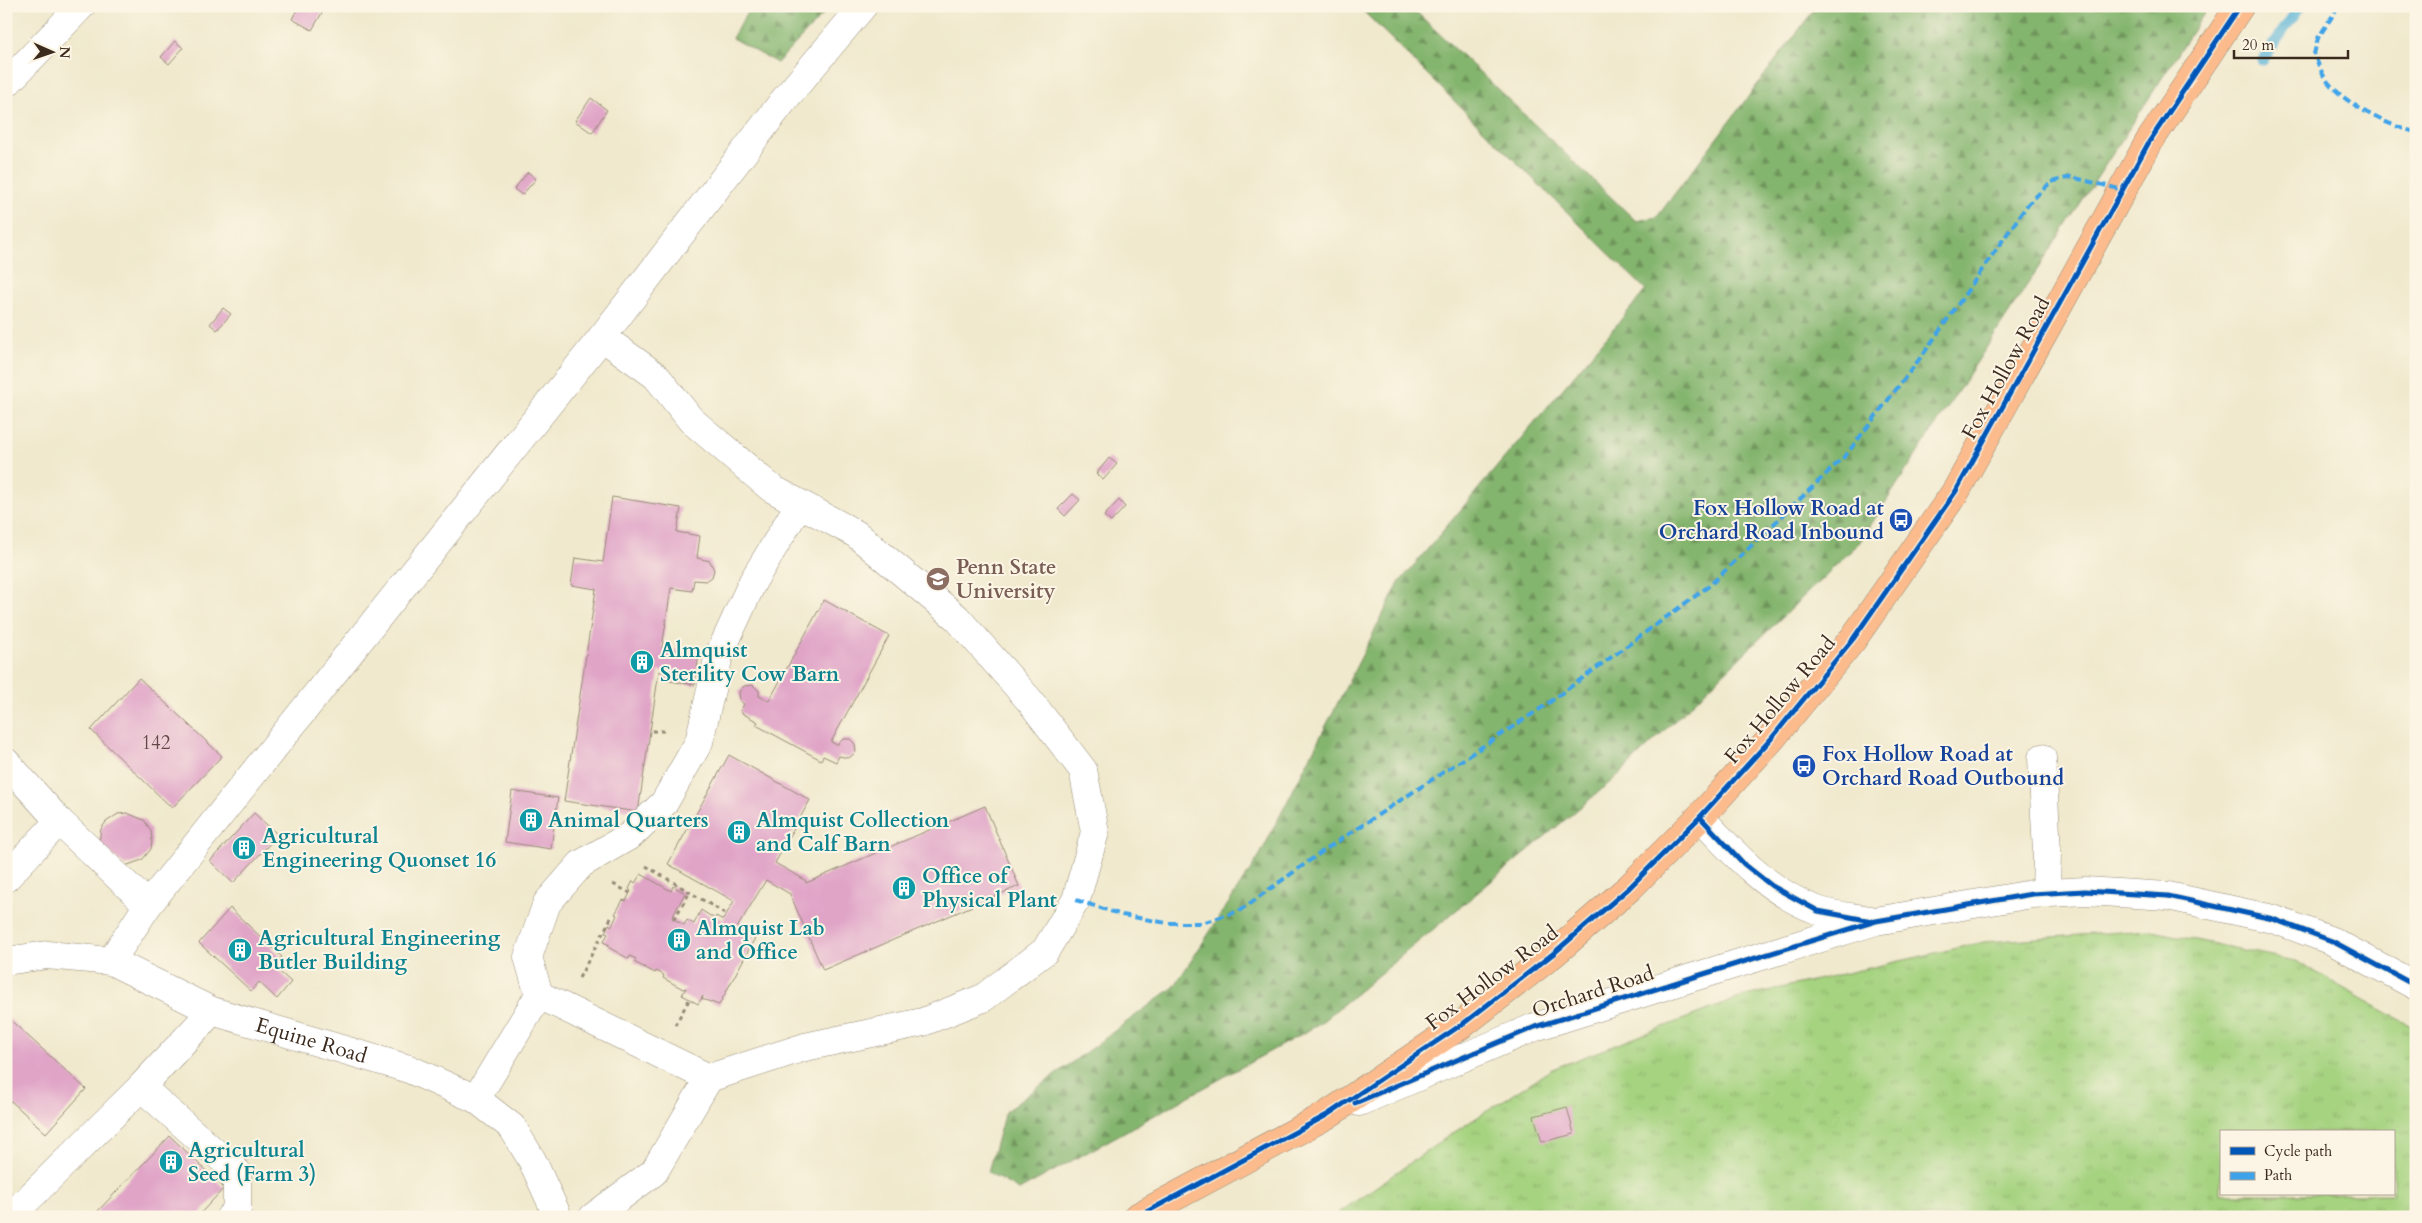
<svg xmlns="http://www.w3.org/2000/svg" width="2422" height="1223" font-family="Cardo,serif">
	<style>
		.grass { fill: url(#grass-tufts); stroke: #707e4f; fill-rule: evenodd }
		.forest { fill: url(#forest-firs); stroke: #607046 }
		.lines { fill: none; stroke-linecap: round; stroke-linejoin: round }
		.stream { stroke: #58b3d6; stroke-width: 11 }
		.building { fill: #e0a4c7 }
		.minor-casing { stroke: #968a76; stroke-width: 29 }
		.major-casing { stroke: #968a76; stroke-width: 29 }
		.path { stroke: #968a76; stroke-width: 3; stroke-dasharray: 4 4; stroke-linecap: butt }
		.minor { stroke: #fff; stroke-width: 28 }
		.major { stroke: #fbbb8c; stroke-width: 28 }
		.quiet { stroke: #3fa3ea; stroke-width: 4; stroke-dasharray: 8 4; stroke-linecap: butt }
		.cycleway-casing { stroke: #fcf5e5; stroke-width: 8 }
		.cycleway { stroke: #0057b8; stroke-width: 5 }
		.labels { text-anchor: middle; dominant-baseline: central; stroke-width: 4; stroke-linejoin: round; paint-order: stroke }
		.number-label { font-size: 19px; fill: #644848 }
		.street-label { font-size: 21px; fill: #3b2a1e; stroke: #fcf5e5 }
		.transit-label { font-size: 21px; font-weight: bold; fill: #164399; stroke: #fcf5e5; text-anchor: end }
		.education-label { font-size: 21px; font-weight: bold; fill: #785e54; stroke: #fcf5e5; text-anchor: start }
		.culture-label { font-size: 21px; font-weight: bold; fill: #0d838f; stroke: #fcf5e5; text-anchor: start }
	</style>
	<defs>
		<pattern id="grass-tufts" width="24" height="20" patternUnits="userSpaceOnUse" patternTransform="scale(1.25)"><rect width="24" height="20" fill="#a6d380"/><path d="M3 7l-1-3M5 7V3M7 7l1-3M15 17l-1-3M17 17v-4M19 17l1-3" fill="none" stroke="#90b56e"/></pattern>
		<pattern id="forest-firs" width="22" height="20" patternUnits="userSpaceOnUse" patternTransform="scale(1.25)"><rect width="22" height="20" fill="#84b56e"/><path d="M5 1l3.5 6h-7zM16 11l3.5 6h-7z" fill="#6d935a"/></pattern>
	</defs>
	<rect width="100%" height="100%" fill="#fcf5e5"/>
	<filter id="ink" filterUnits="userSpaceOnUse"><feTurbulence type="fractalNoise" baseFrequency=".02" numOctaves="2"/><feDisplacementMap in="SourceGraphic" scale="10" xChannelSelector="R" yChannelSelector="G"/><feConvolveMatrix kernelMatrix="1 2 1 2 8 2 1 2 1" color-interpolation-filters="sRGB"/></filter>
	<filter id="wash" filterUnits="userSpaceOnUse"><feTurbulence type="fractalNoise" baseFrequency=".0096" numOctaves="4" result="noise"/><feDisplacementMap in="SourceGraphic" scale="20" xChannelSelector="R" yChannelSelector="G"/><feGaussianBlur stdDeviation="1.12" result="paint"/><feColorMatrix in="noise" values="0 0 0 0 0 0 0 0 0 0 0 0 0 0 0 0 0 1.4 0 .05"/><feComposite in="paint" operator="in"/></filter>
	<g filter="url(#wash)">
		<rect width="100%" height="100%" fill="#f0e9cd"/>
		<path class="grass" d="M2148 930 2295 961 2416 1029V1217H1333L1450 1135 1552 1069 1745 996 1984 942ZM2221 1132H2393V1194H2221Z"/>
		<g class="forest">
			<polygon points="751,6 831,6 777,63 732,38"/>
			<polygon points="1358,6 1410,6 1636,221 1657,217 1817,6 2209,6 1859,543 1613,780 1318,1025 1019,1190 988,1172 1005,1112 1174,987 1260,855 1399,583 1646,290"/>
		</g>
		<g class="lines">
			<polyline class="stream" points="2263,60 2300,6"/>
		</g>
		<g id="blocks">
			<g class="building">
				<polygon points="299,6 309,6 322,13 312,30 292,19"/>
				<polygon points="175,41 183,48 169,64 161,57"/>
				<polygon points="591,98 607,110 592,133 575,121"/>
				<polygon points="528,172 536,179 522,195 514,189"/>
				<polygon points="223,308 231,314 217,330 210,324"/>
				<polygon points="1109,458 1117,464 1103,480 1096,474"/>
				<polygon points="1073,494 1080,500 1065,516 1058,509"/>
				<polygon points="612,497 681,508 677,532 700,536 697,558 710,561 714,570 712,577 706,581 694,580 692,591 671,588 662,648 699,653 695,685 663,680 664,672 659,671 638,812 564,801 596,589 571,585 575,558 603,562"/>
				<polygon points="1119,500 1125,507 1111,522 1104,516"/>
				<polygon points="824,600 889,636 831,742 837,745 843,739 850,739 855,744 856,752 849,758 839,756 836,762 823,756 821,760 756,725 758,722 740,712 744,704 740,701 739,692 744,686 753,685 759,691 759,696 769,701"/>
				<polygon points="139,678 222,756 172,808 91,730"/>
				<polygon points="729,755 810,800 775,863 805,880 806,883 985,806 1019,886 823,970 790,894 766,880 737,928 755,938 719,1005 702,999 703,996 698,1004 682,995 686,988 683,989 663,978 664,975 656,971 655,973 634,962 636,959 630,956 629,959 608,947 610,945 603,942 608,934 605,932 609,924 612,926 617,915 615,914 623,900 626,901 631,891 629,889 633,881 635,883 641,874 671,891 673,886 685,893 672,918 684,925 687,920 694,924 701,910 715,919 716,916 723,920 734,901 668,864"/>
				<polygon points="512,791 558,798 551,849 505,842"/>
				<polygon points="127,813 144,820 151,831 152,840 151,849 142,860 125,866 99,843 101,829 106,822 118,814"/>
				<polygon points="254,813 278,835 233,883 210,861"/>
				<polygon points="230,908 282,957 273,966 291,982 277,999 259,982 251,991 199,943"/>
				<polygon points="6,1016 86,1089 46,1133 11,1101 6,1107"/>
				<polygon points="1567,1107 1574,1134 1542,1142 1534,1116"/>
				<polygon points="170,1136 224,1188 197,1217 92,1217"/>
			</g>
		</g>
	</g>
	<g filter="url(#ink)">
		<use href="#blocks" fill-opacity="0" stroke="#968a76" stroke-width="1"/>
		<g class="lines">
			<g class="minor-casing">
				<g id="minor">
					<polyline points="6,84 81,6"/>
					<polyline points="602,337 656,376 691,420 771,488 856,534 957,618 1030,701 1083,770 1095,832 1076,900 1045,951 983,998 923,1022 805,1047 709,1078"/>
					<polyline points="2042,758 2047,852 2046,893"/>
					<polyline points="6,762 59,821 6,878"/>
					<path d="M1700 817C1734 854 1768 892 1817 910 1833 916 1854 917 1871 920"/>
					<polyline points="59,821 148,905"/>
					<path id="s1" d="M6 961 47 955 111 961 212 1011 409 1069 476 1099 512 1127 532 1160 558 1217"/>
					<polyline points="111,961 148,905 602,337 784,100 863,6"/>
					<polyline points="539,995 528,957 547,903 581,864 631,835 664,803 699,742 719,655 753,581 799,505"/>
					<polyline points="212,1011 141,1087 237,1172 237,1210 230,1217"/>
					<polyline points="476,1099 539,995 709,1078 654,1172 593,1217"/>
					<polyline points="1359,1102 1535,1027 1694,977 1876,921 2032,894 2085,891 2168,896 2273,919 2332,941 2416,986"/>
					<polyline points="10,1217 141,1087"/>
				</g>
			</g>
			<g class="major-casing">
				<polyline id="major" points="1137,1217 1327,1115 1464,1023 1554,953 1629,888 1700,817 1771,739 1853,639 1956,491 2149,142 2240,6"/>
			</g>
			<g class="path">
				<polyline points="652,731 666,731"/>
				<polyline points="646,866 726,914"/>
				<polyline points="613,884 630,893"/>
				<polyline points="674,919 690,892"/>
				<polyline points="579,978 611,918 614,920"/>
				<polyline points="675,1025 689,1000"/>
			</g>
			<use href="#minor" class="minor"/>
			<use href="#major" class="major"/>
			<g class="quiet">
				<path d="M2339 6 2318 38 2314 54C2318 63 2322 75 2328 82 2347 105 2387 126 2416 132"/>
				<polyline points="1076,900 1122,915 1167,923 1202,923 1239,911 1326,849 1543,707 1709,586 1846,455 1924,353 2028,204 2051,182 2071,177 2123,190"/>
			</g>
			<g class="cycleway-casing">
				<g id="cycleway">
					<polyline points="1700,817 1744,864 1772,886 1818,911 1872,921"/>
					<polyline points="1355,1103 1535,1027 1694,977 1876,921 2032,894 2085,891 2168,896 2273,919 2332,941 2416,986"/>
					<polyline points="1137,1217 1327,1115 1464,1023 1554,953 1629,888 1700,817 1771,739 1853,639 1956,491 2149,142 2240,6"/>
				</g>
			</g>
			<use href="#cycleway" class="cycleway"/>
		</g>
	</g>
	<defs>
		<g id="bus-disc" transform="scale(1.25)"><circle r="9.5" fill="#1a4fb4" stroke="#fcf5e5"/><path d="M-5-6H5V4H4V6H2V4H-2V6H-4V4H-5ZM-3.5-4V0h7V-4ZM-3.5 1.2v1.5H-2V1.2ZM2 1.2v1.5H3.5V1.2Z" fill="#fff"/></g>
		<g id="university-disc" transform="scale(1.25)"><circle r="9.5" fill="#8d6e63" stroke="#fcf5e5"/><path d="M0-5L7-2L0 1L-7-2ZM-4 1L0 2.5L4 1V4Q0 6-4 4Z" fill="#fff"/></g>
		<g id="building-disc" transform="scale(1.25)"><circle r="9.5" fill="#0f9aa8" stroke="#fcf5e5"/><path d="M-4-6H4V6H1V3H-1V6H-4ZM-2.5-4.3h1.7v1.8h-1.7ZM.8-4.3h1.7v1.8H.8ZM-2.5-1h1.7V.8h-1.7ZM.8-1h1.7V.8H.8Z" fill="#fff"/></g>
	</defs>
	<g fill-rule="evenodd">
		<use href="#bus-disc" x="1901" y="520"/>
		<use href="#university-disc" x="938" y="579"/>
		<use href="#building-disc" x="642" y="662"/>
		<use href="#bus-disc" x="1804" y="766"/>
		<use href="#building-disc" x="531" y="820"/>
		<use href="#building-disc" x="739" y="832"/>
		<use href="#building-disc" x="244" y="848"/>
		<use href="#building-disc" x="904" y="888"/>
		<use href="#building-disc" x="679" y="940"/>
		<use href="#building-disc" x="240" y="950"/>
		<use href="#building-disc" x="171" y="1162"/>
	</g>
	<g class="labels">
		<g class="number-label">
			<text x="156" y="743">142</text>
		</g>
		<g class="street-label">
			<text transform="translate(2006 368) rotate(-61)">Fox Hollow Road</text>
			<text transform="translate(1780 700) rotate(-50)">Fox Hollow Road</text>
			<text transform="translate(1492 978) rotate(-37)">Fox Hollow Road</text>
			<text transform="translate(1593 992) rotate(-18)">Orchard Road</text>
			<text stroke="none"><textPath href="#s1" startOffset="322">Equine Road</textPath></text>
		</g>
		<g class="transit-label">
			<text x="1884" y="508">Fox Hollow Road at<tspan x="1884" dy="24">Orchard Road Inbound</tspan></text>
			<text x="1822" y="754" text-anchor="start">Fox Hollow Road at<tspan x="1822" dy="24">Orchard Road Outbound</tspan></text>
		</g>
		<g class="education-label">
			<text x="956" y="567">Penn State<tspan x="956" dy="24">University</tspan></text>
		</g>
		<g class="culture-label">
			<text x="660" y="650">Almquist<tspan x="660" dy="24">Sterility Cow Barn</tspan></text>
			<text x="548" y="820">Animal Quarters</text>
			<text x="756" y="820">Almquist Collection<tspan x="756" dy="24">and Calf Barn</tspan></text>
			<text x="262" y="836">Agricultural<tspan x="262" dy="24">Engineering Quonset 16</tspan></text>
			<text x="922" y="876">Office of<tspan x="922" dy="24">Physical Plant</tspan></text>
			<text x="696" y="928">Almquist Lab<tspan x="696" dy="24">and Office</tspan></text>
			<text x="258" y="938">Agricultural Engineering<tspan x="258" dy="24">Butler Building</tspan></text>
			<text x="188" y="1150">Agricultural<tspan x="188" dy="24">Seed (Farm 3)</tspan></text>
		</g>
	</g>
	<rect width="2422" height="1223" fill="none" stroke="#fcf5e5" stroke-width="25"/>
	<rect x="2220" y="1130" width="175" height="65" fill="#fcf5e5" stroke="#afa495"/>
	<rect x="2230" y="1147" width="25" height="8" fill="#0057b8" stroke="#afa495"/>
	<text x="2264" y="1156" font-size="15" fill="#3b2a1e">Cycle path</text>
	<rect x="2230" y="1172" width="25" height="8" fill="#3fa3ea" stroke="#afa495"/>
	<text x="2264" y="1180" font-size="15" fill="#3b2a1e">Path</text>
	<g transform="translate(52 52) rotate(92)" stroke="#fcf5e5" stroke-width="4" paint-order="stroke">
	<path d="M0-4L9 19L0 12L-9 19Z" fill="#3b2a1e"/>
	<text y="-8" font-size="14" font-weight="bold" text-anchor="middle" fill="#3b2a1e">N</text>
	</g>
	<path d="M2234 50v8h114v-8" fill="none" stroke="#3b2a1e" stroke-width="2.5"/>
	<text x="2242" y="50" font-size="15" fill="#3b2a1e" stroke="#fcf5e5" stroke-width="4" paint-order="stroke">20 m</text>
</svg>
